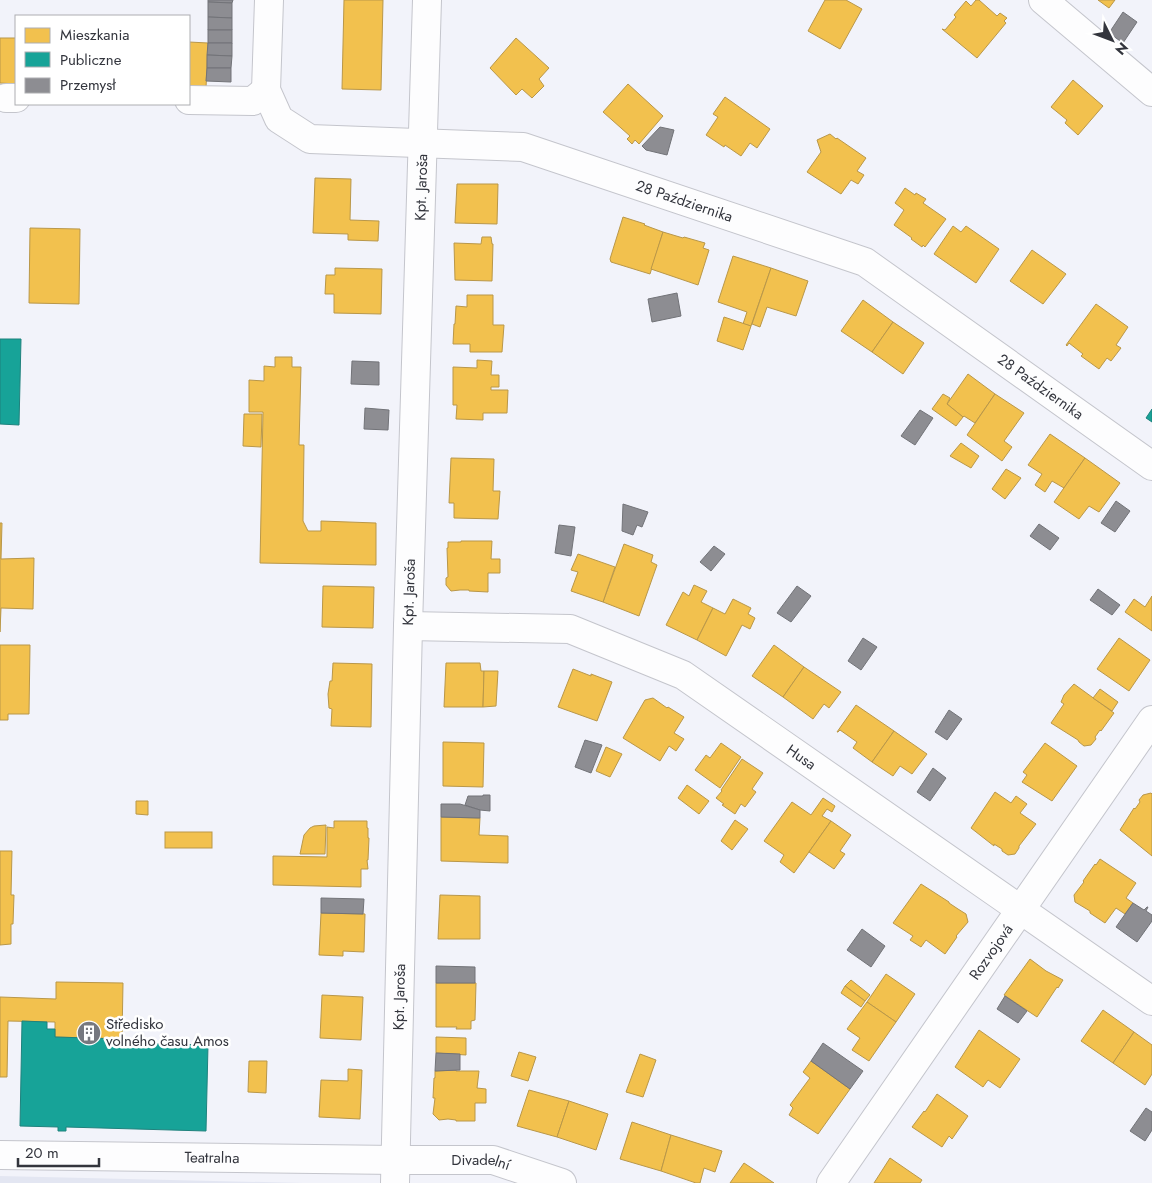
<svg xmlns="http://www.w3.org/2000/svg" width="1152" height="1183" font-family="Jost,sans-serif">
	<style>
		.built { fill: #e3e6f2 }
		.homes { fill: #f2c14e; stroke: #b99749 }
		.public { fill: #17a398; stroke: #1f827d }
		.industry { fill: #8d8d92; stroke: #727378 }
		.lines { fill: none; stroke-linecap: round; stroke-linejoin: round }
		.minor-casing { stroke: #c4c5cc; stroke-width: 30 }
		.minor { stroke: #fdfdfe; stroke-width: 28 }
		.labels { text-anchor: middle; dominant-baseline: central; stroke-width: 5; stroke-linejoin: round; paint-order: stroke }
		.street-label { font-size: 15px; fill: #33353d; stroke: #fff }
		.poi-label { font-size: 15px; fill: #33353d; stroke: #fff; text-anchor: start }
	</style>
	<rect width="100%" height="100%" fill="#f2f3fa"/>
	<polygon class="built" points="0,1176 303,1183 0,1183"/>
	<g class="homes">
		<polygon points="344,0 383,0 381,90 342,89"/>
		<polygon points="825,0 846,0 862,9 840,49 808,31"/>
		<polygon points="976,0 979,0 997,16 1000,13 1007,18 1004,21 1006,23 977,58 942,29 945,30 956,17 954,15 966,1 971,6"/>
		<polygon points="1098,0 1115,0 1109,8"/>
		<polygon points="0,38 16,38 16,84 0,83"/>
		<polygon points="516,38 549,68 539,79 544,86 532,98 522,89 516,95 490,68"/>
		<polygon points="189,42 208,43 206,88 189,87"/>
		<polygon points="1073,80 1103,106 1078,135 1065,123 1067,120 1051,107"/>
		<polygon points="628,84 663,116 639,144 635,140 632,144 627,139 630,136 603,112"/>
		<polygon points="725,97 770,129 757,148 750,143 741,156 725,145 724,147 706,135 718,117 713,114"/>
		<polygon points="830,134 836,139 837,138 866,158 857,171 864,175 858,184 851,180 841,194 807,172 821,152 817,140"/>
		<polygon points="315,178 351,179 350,220 379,221 378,241 348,240 348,234 313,233"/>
		<polygon points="457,184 498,184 497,224 455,223"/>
		<polygon points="905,188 915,195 916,193 926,199 923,203 946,219 925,247 923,245 922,247 911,239 912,238 894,225 904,210 895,203"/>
		<polygon points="623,217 645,224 644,225 663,232 650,274 611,262 610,259"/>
		<polygon points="953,226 961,232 966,226 999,249 976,283 934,254"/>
		<polygon points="30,228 80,229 79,304 29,303"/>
		<polygon points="663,232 683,238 684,237 705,243 703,248 709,250 698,285 651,269"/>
		<polygon points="482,237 491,237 492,244 493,244 492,281 455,280 454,243 481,244"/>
		<polygon points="1032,250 1066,274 1043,304 1010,281"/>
		<polygon points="733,256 771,268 751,326 743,324 747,312 718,302"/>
		<polygon points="335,268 382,269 381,314 334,313 334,294 325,294 326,275 335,275"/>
		<polygon points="771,268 808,281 796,316 767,307 760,327 752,324"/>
		<polygon points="467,295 493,295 493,325 504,325 502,352 470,352 470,344 453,344 454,324 455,324 456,306 467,307"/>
		<polygon points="863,300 893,322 872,352 841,331"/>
		<polygon points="1096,304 1128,327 1116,345 1121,348 1111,361 1107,358 1099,369 1081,356 1083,354 1069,343 1067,346 1066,345"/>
		<polygon points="724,317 751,326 743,350 717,341"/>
		<polygon points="893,322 924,343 903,374 872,352"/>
		<polygon points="275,357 292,357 292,367 301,367 299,445 304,445 303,521 308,531 321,531 321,521 376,523 376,565 260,563 263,412 249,412 249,380 264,381 264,366 275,367"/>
		<polygon points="477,360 492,361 491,375 499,375 499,387 491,387 491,390 508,390 507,413 483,413 483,420 456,419 457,405 453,405 453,367 477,368"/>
		<polygon points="968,374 995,394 975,423 964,416 963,417 947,404"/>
		<polygon points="943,394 950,398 947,404 963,417 956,426 932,409"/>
		<polygon points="995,394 1024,413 1004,441 1012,447 1002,461 967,435"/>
		<polygon points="244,414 262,414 261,447 243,446"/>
		<polygon points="1050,434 1085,458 1064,488 1052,481 1045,492 1035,485 1042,474 1028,465"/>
		<polygon points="961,443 979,456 971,468 950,456"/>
		<polygon points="451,458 494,459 493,491 500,491 498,519 454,518 454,503 449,503"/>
		<polygon points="1085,458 1120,483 1099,512 1089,506 1079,519 1054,502"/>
		<polygon points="1006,469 1021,478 1005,499 992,489"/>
		<polygon points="0,523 2,523 1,559 34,558 33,609 1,608 0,632"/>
		<polygon points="461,541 492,541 491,559 500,559 500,573 488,573 488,592 469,591 469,590 460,590 451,591 446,585 446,578 448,577 447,548 448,548 448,542 461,542"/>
		<polygon points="624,544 653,555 651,562 657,565 639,616 603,602"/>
		<polygon points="578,554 615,567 603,602 571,591 578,572 571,570"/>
		<polygon points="694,585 707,591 701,602 713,608 697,640 666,625 683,592 689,596"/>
		<polygon points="323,586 374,587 373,628 322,627"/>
		<polygon points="1152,596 1152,631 1125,612 1134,599 1145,607"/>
		<polygon points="733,599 751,608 748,614 755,618 750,629 742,625 726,656 697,640 713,608 725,614"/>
		<polygon points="1119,638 1150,660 1129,691 1097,669"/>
		<polygon points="0,645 30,645 29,714 8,714 8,720 0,720"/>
		<polygon points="774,645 804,667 783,697 752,676"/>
		<polygon points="333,663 372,664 371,727 331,726 332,709 329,708 328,694 330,681 332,681"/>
		<polygon points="446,663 480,663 481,671 484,671 483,707 444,707"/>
		<polygon points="804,667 841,692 829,708 824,704 813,719 783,697"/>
		<polygon points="573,669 591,676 591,674 612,682 597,721 558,707"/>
		<polygon points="484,671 498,671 496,706 483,707"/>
		<polygon points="1074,684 1114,713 1101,731 1100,730 1095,737 1096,739 1091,745 1084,746 1079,742 1078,740 1051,723 1064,704 1061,702 1064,695"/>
		<polygon points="1100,689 1118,702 1112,711 1093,698"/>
		<polygon points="653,698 667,708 668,707 684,717 674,733 684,739 676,751 669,746 660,761 623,738 645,700"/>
		<polygon points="856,705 894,731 872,762 853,748 857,742 840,730 838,732 837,732"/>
		<polygon points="894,731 927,754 912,774 900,766 893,776 872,762"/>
		<polygon points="443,742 484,743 483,787 443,786"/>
		<polygon points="721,743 741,757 720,788 695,770 706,755 710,758"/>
		<polygon points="1045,743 1077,766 1052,801 1022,782 1027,775 1023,772"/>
		<polygon points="606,747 622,754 610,777 596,771"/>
		<polygon points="742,759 763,773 752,789 756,792 745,807 741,804 735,814 722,805 724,804 716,798 722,791 721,790"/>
		<polygon points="687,785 709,801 699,814 678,798"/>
		<polygon points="995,792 1011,803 1016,796 1027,804 1020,813 1036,824 1019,846 1019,848 1015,854 1008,855 1002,851 1002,849 994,844 994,846 971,828"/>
		<polygon points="1151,793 1152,794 1152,856 1120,830 1134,808 1135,809 1140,802 1139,800 1143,795"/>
		<polygon points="823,798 835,806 832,812 827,809 822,816 831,821 794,873 780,862 784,855 764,841 792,802 811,815"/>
		<polygon points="136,801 148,801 148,815 136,814"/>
		<polygon points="441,817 480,818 479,835 508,836 508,863 441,861"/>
		<polygon points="735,820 748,829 732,850 721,841"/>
		<polygon points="334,821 367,821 367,828 368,828 368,838 369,838 368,860 367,860 368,869 361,869 361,887 273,885 273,856 327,857 327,827 334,828"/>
		<polygon points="831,821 851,835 840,851 845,854 834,869 809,852"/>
		<polygon points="326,825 325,854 300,854 304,835 310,828 314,826"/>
		<rect x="165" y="832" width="47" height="16"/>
		<polygon points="0,851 12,851 11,895 14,895 13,924 11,924 11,944 0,945"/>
		<polygon points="1100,859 1136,883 1126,898 1133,903 1125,914 1116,908 1105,923 1090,913 1090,911 1075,902 1074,895 1084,882 1083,881 1095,864 1096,865"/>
		<polygon points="921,884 949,902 949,903 958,909 966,914 968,922 956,936 957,937 945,954 926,940 921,947 910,940 913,936 893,923"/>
		<polygon points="440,895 480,896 480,939 438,939"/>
		<polygon points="321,913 365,914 364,952 343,951 343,956 319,955"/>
		<polygon points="1030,959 1046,971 1063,980 1058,988 1057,987 1037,1017 1004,995"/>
		<polygon points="886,974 915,994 896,1022 867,1002"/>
		<polygon points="851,980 870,995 865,1001 845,986"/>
		<polygon points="56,982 123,983 122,1039 55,1037 55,1022 8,1021 7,1077 0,1077 0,997 56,999"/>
		<polygon points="436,983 476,983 475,1020 471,1021 471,1029 456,1029 457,1027 436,1027"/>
		<polygon points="845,986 865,1001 861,1007 841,993"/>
		<polygon points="322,995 363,997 361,1040 320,1038"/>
		<polygon points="867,1002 896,1022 869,1061 852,1050 860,1038 847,1029"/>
		<polygon points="1103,1010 1134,1032 1113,1063 1081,1041"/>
		<polygon points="979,1030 1020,1059 1000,1088 988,1080 983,1087 955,1067"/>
		<polygon points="1134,1032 1152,1045 1152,1074 1145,1085 1113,1063"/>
		<polygon points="436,1037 466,1038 466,1055 436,1053"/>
		<polygon points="519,1052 536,1057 528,1081 511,1076"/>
		<polygon points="640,1054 656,1060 643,1097 626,1092"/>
		<polygon points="249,1061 267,1061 266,1093 248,1092"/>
		<polygon points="811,1061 850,1089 818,1134 789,1115 793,1108 790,1105 810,1078 803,1072"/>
		<polygon points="348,1069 362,1070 360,1119 319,1117 321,1080 348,1081"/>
		<polygon points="456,1070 456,1071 479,1071 477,1088 486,1089 486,1103 475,1103 475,1121 456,1121 456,1120 448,1119 439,1120 433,1114 435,1098 433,1098 434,1078 435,1078 435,1071"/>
		<polygon points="529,1090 569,1101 557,1137 517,1126"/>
		<polygon points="937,1094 968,1116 952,1139 949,1136 942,1147 912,1127 924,1111 925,1112"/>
		<polygon points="569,1101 608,1114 596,1150 557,1137"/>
		<polygon points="632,1122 671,1135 661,1171 620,1159"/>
		<polygon points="671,1135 722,1151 715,1172 704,1168 700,1183 696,1183 661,1171"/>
		<polygon points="890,1158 922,1180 920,1183 874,1183"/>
		<polygon points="744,1163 774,1183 730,1183"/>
	</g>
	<g class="public">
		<polygon points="0,339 21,339 19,425 0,424"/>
		<polygon points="1152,409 1152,422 1146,418"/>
		<polygon points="22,1021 47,1022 47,1029 55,1029 55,1037 122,1039 122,1043 208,1045 206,1131 66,1127 66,1131 58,1131 58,1127 20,1126"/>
	</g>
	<g class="industry">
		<polygon points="208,0 233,0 232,3 208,2"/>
		<polygon points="208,2 232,3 232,18 208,17"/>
		<polygon points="1123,12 1137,22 1123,43 1109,33"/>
		<polygon points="208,17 232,18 232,30 208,30"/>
		<rect x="208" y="30" width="24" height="13"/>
		<polygon points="208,43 232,43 232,56 207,55"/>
		<polygon points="207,55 232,56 231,68 207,68"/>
		<polygon points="207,68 231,68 231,82 206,81"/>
		<polygon points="660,127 674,130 667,155 646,150 642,146"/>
		<polygon points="677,293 681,316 652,322 648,299"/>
		<polygon points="352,361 379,362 379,385 351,384"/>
		<polygon points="365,408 389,410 388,430 364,429"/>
		<polygon points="920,410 933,418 915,445 901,436"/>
		<polygon points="1116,501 1130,511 1115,532 1101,523"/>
		<polygon points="623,504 648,512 642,527 637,525 633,535 622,531"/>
		<polygon points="1039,524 1059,538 1050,550 1030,536"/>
		<polygon points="559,525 575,527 571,556 555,553"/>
		<polygon points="714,546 725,554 711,571 700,562"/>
		<polygon points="797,586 811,596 791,622 777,613"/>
		<polygon points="1098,589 1120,605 1112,615 1090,600"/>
		<polygon points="863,638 877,647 861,670 848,661"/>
		<polygon points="949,710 962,719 947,740 935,732"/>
		<polygon points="585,740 602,745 591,773 575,767"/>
		<polygon points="933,768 946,778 930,801 917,792"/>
		<polygon points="483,795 490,795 490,811 480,810 465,805 468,796 483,796"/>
		<polygon points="441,804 460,804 480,810 480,818 441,817"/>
		<polygon points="321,898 364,899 363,914 321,913"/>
		<polygon points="1133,903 1144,910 1147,907 1148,907 1146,911 1152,915 1152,921 1137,942 1116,927"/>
		<polygon points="862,929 885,946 871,967 847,950"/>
		<polygon points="436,966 475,967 475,983 436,983"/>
		<polygon points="1005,996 1027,1011 1018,1023 997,1009"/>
		<polygon points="823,1043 863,1071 850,1089 811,1061"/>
		<polygon points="436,1053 460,1054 460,1070 435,1071"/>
		<polygon points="1146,1108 1152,1112 1152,1130 1145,1141 1130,1131"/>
	</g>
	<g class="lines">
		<g class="minor-casing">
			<g id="minor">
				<path id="s1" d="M269 0 266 90 279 119 310 139 523 147 865 262 1152 466"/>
				<polyline points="1043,0 1152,92"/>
				<polyline points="6,98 16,98"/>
				<polyline points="189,100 253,101 266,90"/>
				<path id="s2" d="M408 626 570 629 683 675 1152 1001"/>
				<path id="s3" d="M0 1155 396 1160H493L562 1183"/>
				<path id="s4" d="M395 1183 408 626 427 0"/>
				<path id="s5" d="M831 1183 1152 720"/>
			</g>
		</g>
		<use href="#minor" class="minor"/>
	</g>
	<defs>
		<g id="building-disc" transform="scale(1.25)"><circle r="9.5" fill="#76787f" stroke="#fff"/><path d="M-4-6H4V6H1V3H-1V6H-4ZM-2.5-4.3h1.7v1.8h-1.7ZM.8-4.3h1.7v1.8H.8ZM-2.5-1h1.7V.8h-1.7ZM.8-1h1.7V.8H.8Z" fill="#fff"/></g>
	</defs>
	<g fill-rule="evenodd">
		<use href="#building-disc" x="89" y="1033"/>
	</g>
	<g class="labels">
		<g class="street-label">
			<text stroke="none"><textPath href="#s4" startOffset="996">Kpt. Jaroša</textPath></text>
			<text stroke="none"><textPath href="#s1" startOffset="542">28 Października</textPath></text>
			<text stroke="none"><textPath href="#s1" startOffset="948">28 Października</textPath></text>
			<text stroke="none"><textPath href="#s4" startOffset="591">Kpt. Jaroša</textPath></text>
			<text stroke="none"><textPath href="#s2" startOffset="428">Husa</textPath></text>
			<text stroke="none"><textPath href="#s5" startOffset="281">Rozvojová</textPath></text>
			<text stroke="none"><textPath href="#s4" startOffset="186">Kpt. Jaroša</textPath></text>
			<text stroke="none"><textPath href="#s3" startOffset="212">Teatralna</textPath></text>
			<text stroke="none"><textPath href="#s3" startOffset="481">Divadelní</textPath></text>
		</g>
		<g class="poi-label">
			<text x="106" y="1024">Středisko<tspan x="106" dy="17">volného času Amos</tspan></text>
		</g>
	</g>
	<rect x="15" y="15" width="175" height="90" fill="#ffffff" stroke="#adaeb1"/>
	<rect x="25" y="28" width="25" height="15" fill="#f2c14e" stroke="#adaeb1"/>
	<text x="60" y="40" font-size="15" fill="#33353d">Mieszkania</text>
	<rect x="25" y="52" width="25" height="15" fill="#17a398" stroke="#adaeb1"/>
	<text x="60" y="65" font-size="15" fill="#33353d">Publiczne</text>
	<rect x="25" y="78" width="25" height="15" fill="#8d8d92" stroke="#adaeb1"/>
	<text x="60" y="90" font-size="15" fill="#33353d">Przemysł</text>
	<g transform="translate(1112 40) rotate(132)" stroke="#ffffff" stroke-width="4" paint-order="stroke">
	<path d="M0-4L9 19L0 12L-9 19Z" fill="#33353d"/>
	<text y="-8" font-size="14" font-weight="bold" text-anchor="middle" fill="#33353d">N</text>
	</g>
	<path d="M18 1158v8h81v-8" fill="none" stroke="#33353d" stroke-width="2.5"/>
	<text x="25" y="1158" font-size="15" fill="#33353d" stroke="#ffffff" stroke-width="4" paint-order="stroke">20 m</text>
</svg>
